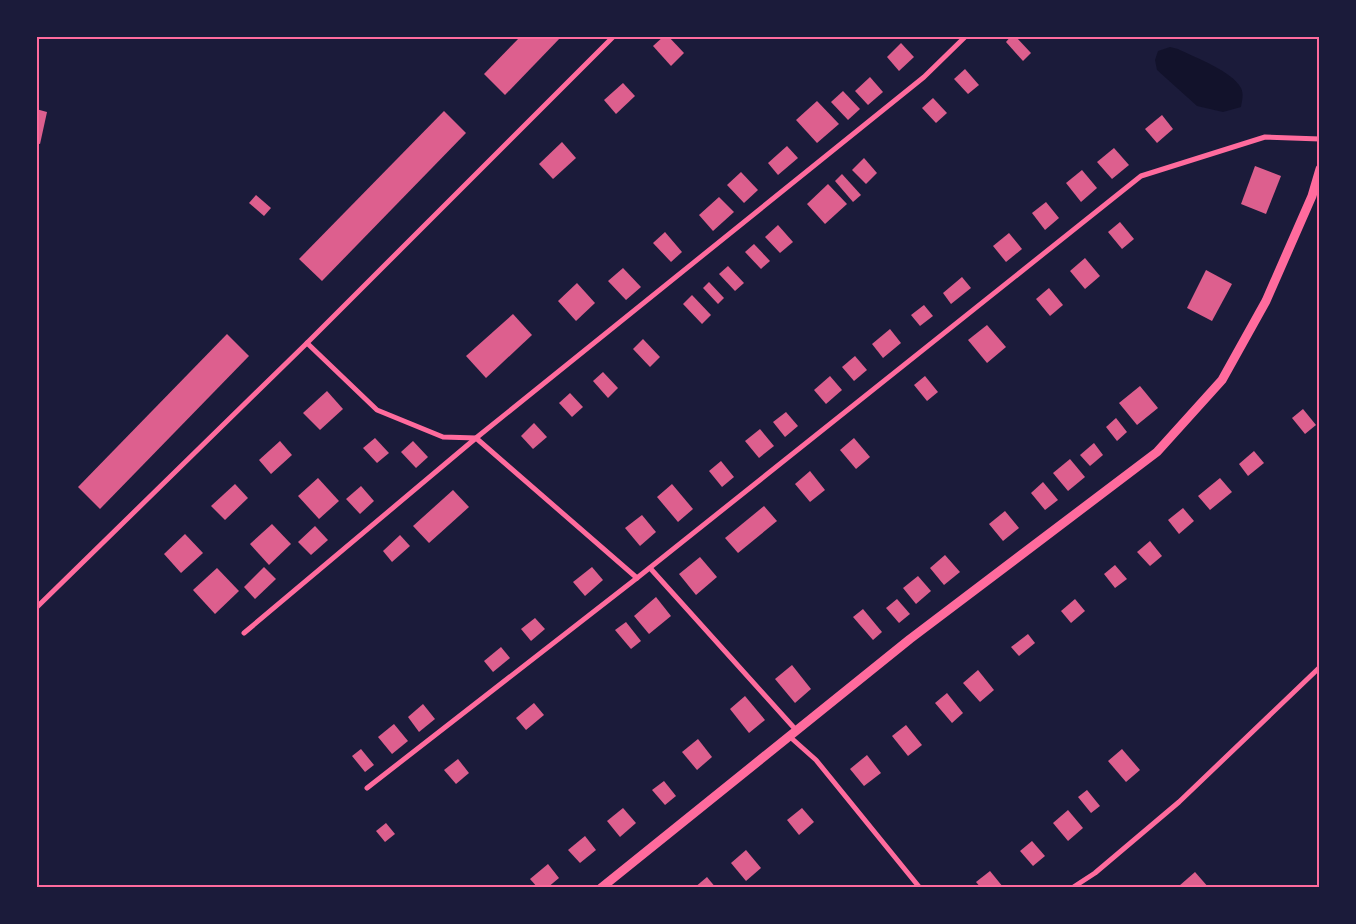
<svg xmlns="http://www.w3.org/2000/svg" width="1356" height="924" font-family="Montserrat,sans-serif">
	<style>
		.water { fill: #12122b }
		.building { fill: #dd5f8e }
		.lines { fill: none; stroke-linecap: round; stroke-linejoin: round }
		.minor { stroke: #ff6b9d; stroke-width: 5 }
		.tertiary { stroke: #ff6b9d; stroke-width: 9 }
		.neatline { fill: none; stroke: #ff6b9d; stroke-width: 2 }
	</style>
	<rect width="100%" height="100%" fill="#1b1b3a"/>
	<path class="water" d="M1170 47 1178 49C1196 58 1232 71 1241 88 1244 94 1242 101 1241 107L1223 112 1197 106 1157 70 1155 60 1158 51Z"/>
	<g class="building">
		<polygon points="521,36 562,36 505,95 484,74"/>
		<polygon points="664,36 668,36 684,53 671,66 653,46"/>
		<polygon points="1011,36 1015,36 1031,53 1023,61 1006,42"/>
		<polygon points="901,43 914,57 899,71 887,57"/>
		<polygon points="965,69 979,85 968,94 954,79"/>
		<polygon points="870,77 883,92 868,105 855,91"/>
		<polygon points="623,83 635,96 616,114 604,100"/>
		<polygon points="843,91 860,109 848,120 831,102"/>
		<polygon points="933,98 947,113 936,123 922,108"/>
		<polygon points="817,101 839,124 817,143 796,120"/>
		<polygon points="36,109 47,112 40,144 36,143"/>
		<polygon points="444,111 466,133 322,281 299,259"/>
		<polygon points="1162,115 1173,129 1157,143 1145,129"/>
		<polygon points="562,142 576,158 553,179 539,164"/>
		<polygon points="787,146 798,158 778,175 768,163"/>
		<polygon points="1114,148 1129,165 1112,179 1097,162"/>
		<polygon points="864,158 877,173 866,184 852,170"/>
		<polygon points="1255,166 1281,176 1266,214 1241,204"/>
		<polygon points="1082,170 1097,188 1081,202 1066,183"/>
		<polygon points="741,172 758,190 744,203 727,185"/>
		<polygon points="842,174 861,195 853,202 835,181"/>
		<polygon points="828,184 847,204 825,224 807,204"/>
		<polygon points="256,195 271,208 264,216 249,203"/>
		<polygon points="719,197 734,212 713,231 699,215"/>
		<polygon points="1046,202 1059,218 1045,230 1032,213"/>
		<polygon points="1120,222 1134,239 1122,249 1108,232"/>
		<polygon points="778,225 793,242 780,253 765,237"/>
		<polygon points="665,232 682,252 671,262 653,243"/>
		<polygon points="1009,233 1022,249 1006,262 993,246"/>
		<polygon points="754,244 770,261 761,269 745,252"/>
		<polygon points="1085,258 1100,276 1085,289 1070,271"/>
		<polygon points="728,266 744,283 735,291 719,274"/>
		<polygon points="623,268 641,287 626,300 608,281"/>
		<polygon points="1206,270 1232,284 1212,321 1187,308"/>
		<polygon points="962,277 971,288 951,304 943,293"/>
		<polygon points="709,282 724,298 718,304 703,288"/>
		<polygon points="577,283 595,303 576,321 558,301"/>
		<polygon points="1049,288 1063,305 1050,316 1036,299"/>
		<polygon points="692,295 711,315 702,324 683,304"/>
		<polygon points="924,305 933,316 920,326 911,315"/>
		<polygon points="513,314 532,335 486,378 466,356"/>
		<polygon points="987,325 1006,347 987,363 968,340"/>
		<polygon points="890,329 901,343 883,358 872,344"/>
		<polygon points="227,334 249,356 100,509 78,487"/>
		<polygon points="643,339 660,357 650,367 633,349"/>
		<polygon points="855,356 867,370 854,381 842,367"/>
		<polygon points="603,372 618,388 608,398 593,381"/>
		<polygon points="830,376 842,390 826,404 814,390"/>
		<polygon points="925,376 938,392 927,401 914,385"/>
		<polygon points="1140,386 1158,408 1137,425 1119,403"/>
		<polygon points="327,391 343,409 320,430 303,413"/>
		<polygon points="570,393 583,407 572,417 559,403"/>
		<polygon points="1303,409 1316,425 1305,434 1292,418"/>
		<polygon points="786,412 798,426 785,437 773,422"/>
		<polygon points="1116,418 1127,432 1117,441 1106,427"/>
		<polygon points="534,423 547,437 533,449 521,436"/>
		<polygon points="760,429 774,446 759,458 745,441"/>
		<polygon points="375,438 389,453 377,463 363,448"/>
		<polygon points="854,438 870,457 856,469 840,450"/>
		<polygon points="280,441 292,455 271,474 259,460"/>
		<polygon points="413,441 428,457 416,468 401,452"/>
		<polygon points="1094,443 1103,455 1090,466 1080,455"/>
		<polygon points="1254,451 1264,463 1248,476 1239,464"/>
		<polygon points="1070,459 1085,477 1068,491 1053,473"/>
		<polygon points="721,461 734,477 722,487 709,471"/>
		<polygon points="810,471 825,490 810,502 795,484"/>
		<polygon points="318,478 339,501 319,519 298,496"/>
		<polygon points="1220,478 1232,492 1210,510 1198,496"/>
		<polygon points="1043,482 1058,500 1045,510 1031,493"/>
		<polygon points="235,484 248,498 225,520 211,506"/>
		<polygon points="672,484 693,509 678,522 657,497"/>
		<polygon points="361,486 374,501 360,514 346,499"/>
		<polygon points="453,490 469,507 429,543 413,526"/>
		<polygon points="764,506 777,521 738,553 725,538"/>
		<polygon points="1183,508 1194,521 1179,534 1168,520"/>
		<polygon points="1005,511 1019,528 1003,541 989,524"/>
		<polygon points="642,515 656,532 640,546 625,528"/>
		<polygon points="272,524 291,544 269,565 250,544"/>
		<polygon points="315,526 328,540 311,555 298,542"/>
		<polygon points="185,534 203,553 181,573 164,554"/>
		<polygon points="400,535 410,546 392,562 383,551"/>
		<polygon points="1150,541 1162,556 1150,566 1137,552"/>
		<polygon points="945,555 960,572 944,585 930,568"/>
		<polygon points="700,557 717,577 696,595 679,574"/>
		<polygon points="1115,565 1127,579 1115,588 1104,574"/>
		<polygon points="264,567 276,579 255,599 244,587"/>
		<polygon points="592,567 603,580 585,596 573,582"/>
		<polygon points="217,568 239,591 215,614 193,590"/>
		<polygon points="918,576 931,591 916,604 903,588"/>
		<polygon points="656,597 671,616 649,634 634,616"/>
		<polygon points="897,599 910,614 899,623 886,608"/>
		<polygon points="1075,599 1085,611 1071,623 1061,611"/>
		<polygon points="863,609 882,632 873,640 853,617"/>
		<polygon points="535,618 545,629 531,641 521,629"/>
		<polygon points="626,622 641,641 631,649 615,630"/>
		<polygon points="1028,634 1035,643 1019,656 1011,647"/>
		<polygon points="501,647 510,658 493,672 484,661"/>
		<polygon points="792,665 811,689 795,703 775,679"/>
		<polygon points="978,670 994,690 980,702 963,683"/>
		<polygon points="947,693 963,713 952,723 935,703"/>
		<polygon points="745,696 765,720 749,733 730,709"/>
		<polygon points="534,703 544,715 526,730 516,718"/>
		<polygon points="423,704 435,719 419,732 408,717"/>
		<polygon points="394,724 408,741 392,754 378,737"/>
		<polygon points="906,725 922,745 908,756 892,736"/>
		<polygon points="698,739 712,757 697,770 682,752"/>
		<polygon points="361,749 374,765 365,772 352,756"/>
		<polygon points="1122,749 1140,770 1126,782 1108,761"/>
		<polygon points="867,755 881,773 864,786 850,769"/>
		<polygon points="458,759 469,773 456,784 444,770"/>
		<polygon points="664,781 676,796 665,805 652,790"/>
		<polygon points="1087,790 1100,806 1091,813 1078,797"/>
		<polygon points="623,808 636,823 620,837 607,821"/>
		<polygon points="802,808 814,822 799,835 787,820"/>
		<polygon points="1068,810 1083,828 1068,841 1053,823"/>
		<polygon points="386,823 395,834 385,842 376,831"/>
		<polygon points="585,836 596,850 580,863 568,850"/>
		<polygon points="1032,841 1045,856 1033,866 1020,851"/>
		<polygon points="746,850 761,868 746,881 731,863"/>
		<polygon points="548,864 559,878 547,888 538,888 530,879"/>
		<polygon points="990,871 1003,887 1001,888 981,888 976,882"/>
		<polygon points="1195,872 1209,888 1180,888 1179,886"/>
		<polygon points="707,877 716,888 694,888"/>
	</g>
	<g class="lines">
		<g class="minor">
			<polyline points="307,343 377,410 443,437 476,438 637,578"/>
			<polyline points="650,568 796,730"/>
			<polyline points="36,608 307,343 614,36"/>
			<polyline points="244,633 476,438 924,77 966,36"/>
			<polyline points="789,736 816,760 920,888"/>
			<polyline points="367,788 637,578 1141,176 1265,137 1320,139"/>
			<polyline points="1072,888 1095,873 1179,802 1320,667"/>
		</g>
		<polyline class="tertiary" points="601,888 910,639 1157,452 1222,380 1266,301 1312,196 1320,169"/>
	</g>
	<rect width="1356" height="924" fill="none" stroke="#1b1b3a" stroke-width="75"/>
	<rect x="38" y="38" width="1280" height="848" class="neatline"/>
</svg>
